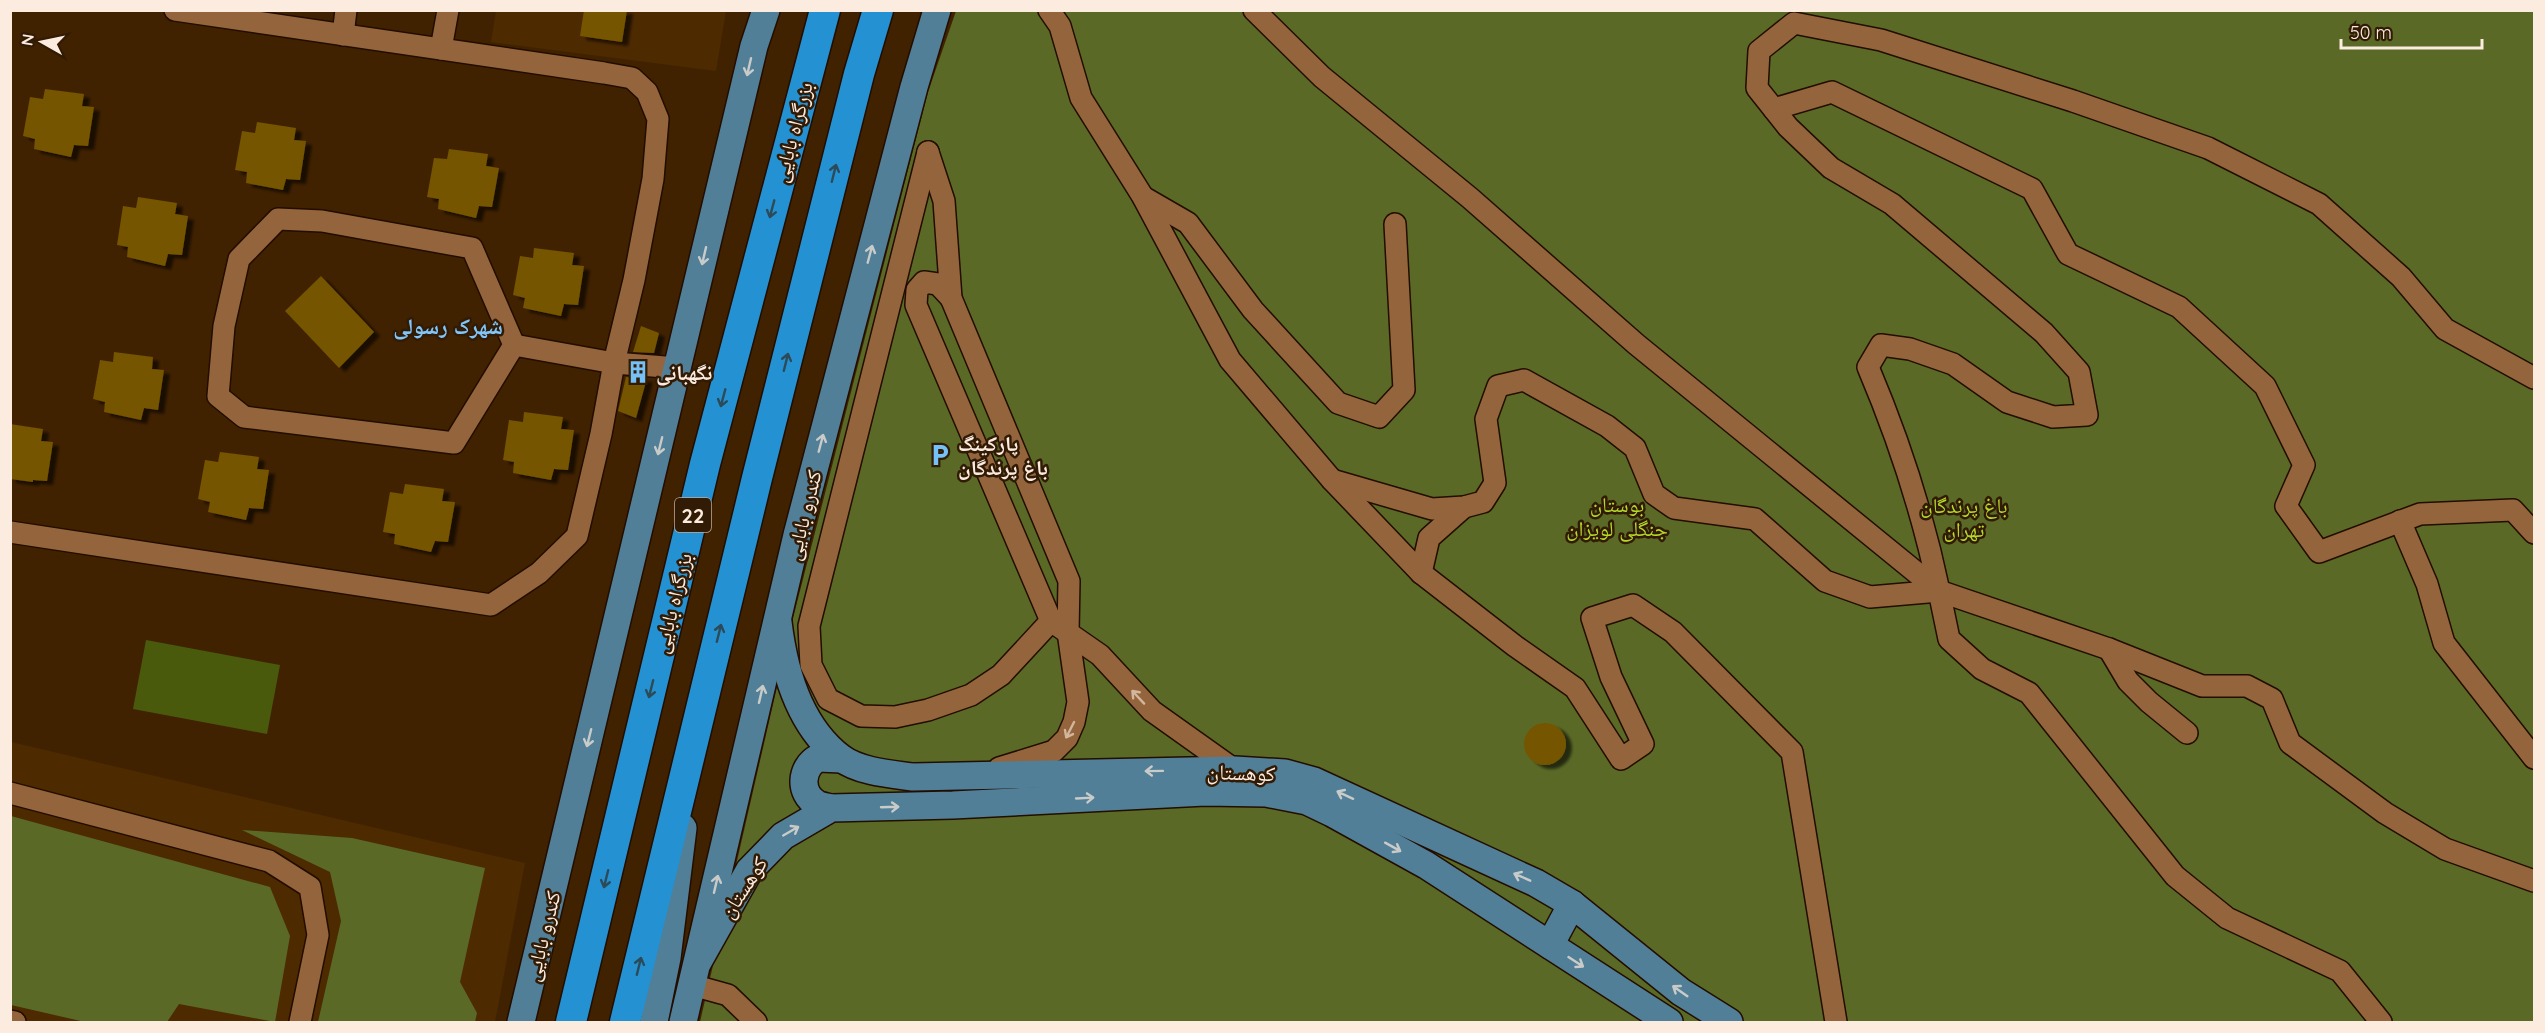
<svg xmlns="http://www.w3.org/2000/svg" width="2545" height="1033" font-family="Quicksand,'Noto Naskh Arabic',sans-serif">
	<style>
		.built { fill: #4e2a01 }
		.green { fill: #4a5a0d }
		.forest { fill: #5a6a26 }
		.building { fill: #755403; filter: url(#shadow) }
		.lines { fill: none; stroke-linecap: round; stroke-linejoin: round }
		.minor-casing { stroke: #220d00; stroke-width: 24 }
		.major-casing { stroke: #220d00; stroke-width: 30 }
		.highway-casing { stroke: #220d00; stroke-width: 33 }
		.minor { stroke: #94653c; stroke-width: 21 }
		.major { stroke: #517f97; stroke-width: 27 }
		.highway { stroke: #2491d3; stroke-width: 30 }
		.oneway { stroke: #c9cbc9 }
		.oneway2 { stroke: #2c4a57 }
		.oneway3 { stroke: #d2b69e }
		.labels { text-anchor: middle; dominant-baseline: central; stroke-width: 5; stroke-linejoin: round; paint-order: stroke }
		.shield { fill: #321b05; stroke: #bfad9e; stroke-width: 1.5 }
		.shield-label { font-size: 20px; font-weight: bold; fill: #fcecdf }
		.street-label { font-size: 21px; fill: #fcecdf; stroke: #321b05 }
		.poi-label { font-size: 21px; font-weight: bold; fill: #fcecdf; stroke: #321b05; text-anchor: start }
		.park-label { font-size: 21px; fill: #b5d92a; stroke: #321b05 }
		.neighbourhood-label { font-size: 22px; font-weight: bold; fill: #82c6f9; stroke: #321b05 }
	</style>
	<defs>
		<filter id="shadow"><feDropShadow dx="6" dy="4" stdDeviation="1.5" flood-color="#0009"/></filter>
	</defs>
	<rect width="100%" height="100%" fill="#412200"/>
	<g class="built">
		<polygon points="496,11 726,11 716,71 491,42"/>
		<polygon points="11,742 525,863 495,1022 11,1022"/>
	</g>
	<polygon class="green" points="146,640 280,665 267,734 133,709"/>
	<g class="forest">
		<polygon points="956,11 2534,11 2534,1022 700,1022 791,626 928,92"/>
		<polygon points="11,816 270,887 290,936 275,1022 179,1004 167,1022 85,1022 11,1005"/>
		<polygon points="242,830 352,838 485,868 460,982 477,1013 475,1022 318,1022 341,921 330,872"/>
	</g>
	<g class="building">
		<polygon points="584,10 627,10 622,42 580,36"/>
		<polygon points="45,89 84,94 82,106 94,107 88,146 74,145 71,157 34,149 35,139 23,136 30,97 43,99"/>
		<polygon points="257,122 296,128 294,140 306,141 300,180 286,179 283,190 246,183 247,172 235,170 242,131 255,133"/>
		<polygon points="449,149 488,154 486,166 499,168 492,207 479,206 476,218 438,209 439,199 427,197 434,158 447,159"/>
		<polygon points="138,197 177,203 175,214 188,216 182,255 168,254 165,266 127,257 128,247 117,245 123,206 136,208"/>
		<polygon points="534,248 574,253 572,265 584,266 578,305 564,304 561,316 523,308 525,298 513,295 520,256 533,258"/>
		<polygon points="321,276 374,332 339,368 285,311"/>
		<polygon points="641,326 659,333 654,353 633,352"/>
		<polygon points="114,352 153,357 152,369 164,370 158,410 144,408 141,420 104,412 105,402 93,399 100,360 113,362"/>
		<polygon points="626,377 647,378 636,418 618,411"/>
		<polygon points="524,412 563,417 561,429 574,430 568,470 554,469 551,480 513,473 514,462 503,460 509,420 523,422"/>
		<polygon points="10,424 43,429 41,441 53,442 47,481 33,480 33,482 10,479"/>
		<polygon points="220,452 259,457 257,469 269,470 263,509 249,508 246,520 208,512 210,502 198,499 205,460 218,462"/>
		<polygon points="405,484 444,489 442,501 455,502 448,542 435,541 431,552 394,544 395,534 383,532 390,492 403,494"/>
		<circle cx="1545" cy="744" r="21"/>
	</g>
	<g class="lines">
		<g class="minor-casing">
			<g id="minor">
				<polyline points="1049,10 1060,26 1081,98 1143,197 1230,360 1332,480 1421,573 1515,646 1575,688 1621,759 1643,744 1611,677 1592,618 1633,605 1673,632 1792,752 1836,1022"/>
				<polyline points="1254,10 1322,77 1470,198 1636,344 1939,591 1949,639 1982,669 2029,693 2175,876 2227,918 2340,971 2381,1022"/>
				<polyline points="343,35 346,10"/>
				<polyline points="441,49 448,10"/>
				<polyline points="1774,109 1832,92 2032,189 2068,254 2179,307 2265,386 2304,465 2286,506 2319,552 2420,514 2513,510 2534,533"/>
				<polyline points="928,152 809,626 811,665 828,699 861,716 895,717 928,710 971,695 1001,675 1051,621"/>
				<polyline points="928,152 944,201 951,298 1069,581 1068,632 1078,702 1074,722 1067,738 1054,751 999,768"/>
				<polyline points="1143,197 1188,223 1253,310 1338,403 1379,417 1404,390 1395,224"/>
				<polygon points="278,219 322,221 472,248 514,345 454,443 244,417 218,396 224,326 239,259"/>
				<polyline points="951,298 938,284 924,282 917,290 916,305 1051,621 1100,655 1152,711 1235,770"/>
				<polyline points="514,345 614,363 678,368"/>
				<path d="M2534 378 2445 329 2401 277 2319 204 2208 148 2073 101 1881 40 1794 23 1759 51 1757 88 1788 127 1831 168 1892 204 2044 333 2079 372 2087 415 2053 417 2007 402 1953 364 1910 349 1881 345 1868 367C1899 440 1923 514 1939 591L2109 649 2202 686H2247L2272 699 2290 743 2385 813 2445 849 2534 881"/>
				<polyline points="1332,480 1432,509 1464,507 1483,502 1495,483 1486,419 1498,386 1524,380 1607,426 1635,448 1654,494 1674,508 1755,519 1825,581 1870,597 1939,591"/>
				<polyline points="2400,521 2427,584 2444,643 2534,758"/>
				<polyline points="10,532 491,605 539,573 577,536 601,434 614,363 634,280 653,179 658,119 647,92 632,78 604,73 175,10"/>
				<polyline points="1421,573 1429,538 1464,507"/>
				<polyline points="2109,649 2128,681 2149,702 2187,733"/>
				<polyline points="10,793 269,861 310,887 318,935 300,1022"/>
				<polyline points="692,985 728,995 756,1022"/>
				<polyline points="10,1021 15,1022"/>
			</g>
		</g>
		<g class="major-casing">
			<g id="major">
				<path d="M778 622C784 672 799 726 841 758 860 772 891 774 913 777L1235 770 1285 773 1314 781 1536 883 1572 904 1681 992 1729 1022"/>
				<path d="M831 808C827 807 821 806 817 804 798 793 801 767 818 758L842 759"/>
				<polyline points="1550,945 1572,904"/>
				<polyline points="698,962 749,871 783,836 831,808 953,805 1205,792 1266,793 1307,801 1332,813 1426,865 1669,1022"/>
				<polyline points="521,1022 754,46 766,10"/>
				<polyline points="654,1022 667,958 683,828"/>
				<polyline points="683,1022 797,535 914,87 937,10"/>
			</g>
		</g>
		<g class="highway-casing">
			<g id="highway">
				<polyline points="571,1022 705,464 825,10"/>
				<polyline points="625,1022 757,478 859,74 878,10"/>
			</g>
		</g>
		<use href="#minor" class="minor"/>
		<use href="#major" class="major"/>
		<use href="#highway" class="highway"/>
	</g>
	<defs><path id="oneway-shaft" d="M-6 0H5M1.5-3L5.5 0L1.5 3" fill="none" stroke-width="1.6" stroke-linecap="round" stroke-linejoin="round" transform="scale(1.5)"/></defs>
	<g class="oneway">
		<use href="#oneway-shaft" transform="translate(749 67) rotate(103)"/>
		<use href="#oneway-shaft" transform="translate(870 254) rotate(-75)"/>
		<use href="#oneway-shaft" transform="translate(704 256) rotate(103)"/>
		<use href="#oneway-shaft" transform="translate(821 443) rotate(-75)"/>
		<use href="#oneway-shaft" transform="translate(660 446) rotate(104)"/>
		<use href="#oneway-shaft" transform="translate(761 694) rotate(-77)"/>
		<use href="#oneway-shaft" transform="translate(589 738) rotate(104)"/>
		<use href="#oneway-shaft" transform="translate(1154 771) rotate(179)"/>
		<use href="#oneway-shaft" transform="translate(1345 795) rotate(-155)"/>
		<use href="#oneway-shaft" transform="translate(1085 798) rotate(-3)"/>
		<use href="#oneway-shaft" transform="translate(890 807) rotate(-2)"/>
		<use href="#oneway-shaft" transform="translate(791 831) rotate(-30)"/>
		<use href="#oneway-shaft" transform="translate(1393 847) rotate(29)"/>
		<use href="#oneway-shaft" transform="translate(1522 877) rotate(-156)"/>
		<use href="#oneway-shaft" transform="translate(716 884) rotate(-77)"/>
		<use href="#oneway-shaft" transform="translate(1576 962) rotate(33)"/>
		<use href="#oneway-shaft" transform="translate(1680 991) rotate(-145)"/>
	</g>
	<g class="oneway2">
		<use href="#oneway-shaft" transform="translate(834 173) rotate(-76)"/>
		<use href="#oneway-shaft" transform="translate(772 209) rotate(105)"/>
		<use href="#oneway-shaft" transform="translate(786 362) rotate(-76)"/>
		<use href="#oneway-shaft" transform="translate(723 398) rotate(105)"/>
		<use href="#oneway-shaft" transform="translate(719 633) rotate(-76)"/>
		<use href="#oneway-shaft" transform="translate(651 689) rotate(104)"/>
		<use href="#oneway-shaft" transform="translate(606 879) rotate(104)"/>
		<use href="#oneway-shaft" transform="translate(639 966) rotate(-76)"/>
	</g>
	<g class="oneway3">
		<use href="#oneway-shaft" transform="translate(1138 697) rotate(-133)"/>
		<use href="#oneway-shaft" transform="translate(1070 730) rotate(117)"/>
	</g>
	<defs>
		<g id="building-bare" transform="scale(1.8)"><path d="M-4-6H4V6H1V3H-1V6H-4ZM-2.5-4.3h1.7v1.8h-1.7ZM.8-4.3h1.7v1.8H.8ZM-2.5-1h1.7V.8h-1.7ZM.8-1h1.7V.8H.8Z" fill="#75c0f6" stroke="#321b05" stroke-width="2.5" paint-order="stroke"/></g>
		<g id="parking-bare" transform="scale(1.8)"><path d="M-3.5-5.5H1a3.5 3.5 0 0 1 0 7H-1V5.5H-3.5ZM-1-3.4V-.6H.8a1.4 1.4 0 0 0 0-2.8Z" fill="#75c0f6" stroke="#321b05" stroke-width="2.5" paint-order="stroke"/></g>
	</defs>
	<g fill-rule="evenodd">
		<use href="#building-bare" x="638" y="372"/>
		<use href="#parking-bare" x="940" y="455"/>
	</g>
	<g class="labels">
		<rect class="shield" x="675" y="498" width="36" height="34" rx="4.5"/>
		<g class="shield-label">
			<text x="693" y="515">22</text>
		</g>
		<g class="street-label">
			<text transform="translate(792 132) rotate(-75)">بزرگراه بابایی</text>
			<text transform="translate(803 515) rotate(-76)">کندرو بابایی</text>
			<text transform="translate(672 603) rotate(-76)">بزرگراه بابایی</text>
			<text transform="translate(1241 772) rotate(2)">کوهستان</text>
			<text transform="translate(743 887) rotate(-57)">کوهستان</text>
			<text transform="translate(542 936) rotate(-76)">کندرو بابایی</text>
		</g>
		<g class="poi-label">
			<text x="656" y="372">نگهبانی</text>
			<text x="958" y="443">پارکینگ<tspan x="958" dy="24">باغ پرندگان</tspan></text>
		</g>
		<g class="park-label">
			<text x="1617" y="504">بوستان<tspan x="1617" dy="24">جنگلی لویزان</tspan></text>
			<text x="1964" y="505">باغ پرندگان<tspan x="1964" dy="24">تهران</tspan></text>
		</g>
		<g class="neighbourhood-label">
			<text x="448" y="326">شهرک رسولی</text>
		</g>
	</g>
	<rect width="2545" height="1033" fill="none" stroke="#fcecdf" stroke-width="24"/>
	<g transform="translate(42 42) rotate(279)" stroke="#321b05" stroke-width="4.5" paint-order="stroke">
	<path d="M0-4.5L10 22L0 15L-10 22Z" fill="#fcecdf"/>
	<text y="-9" font-size="16" font-weight="bold" text-anchor="middle" fill="#fcecdf">N</text>
	</g>
	<path d="M2341 39v9h141v-9" fill="none" stroke="#fcecdf" stroke-width="3"/>
	<text x="2350" y="39" font-size="18" fill="#fcecdf" stroke="#321b05" stroke-width="4.5" paint-order="stroke">50 m</text>
</svg>
